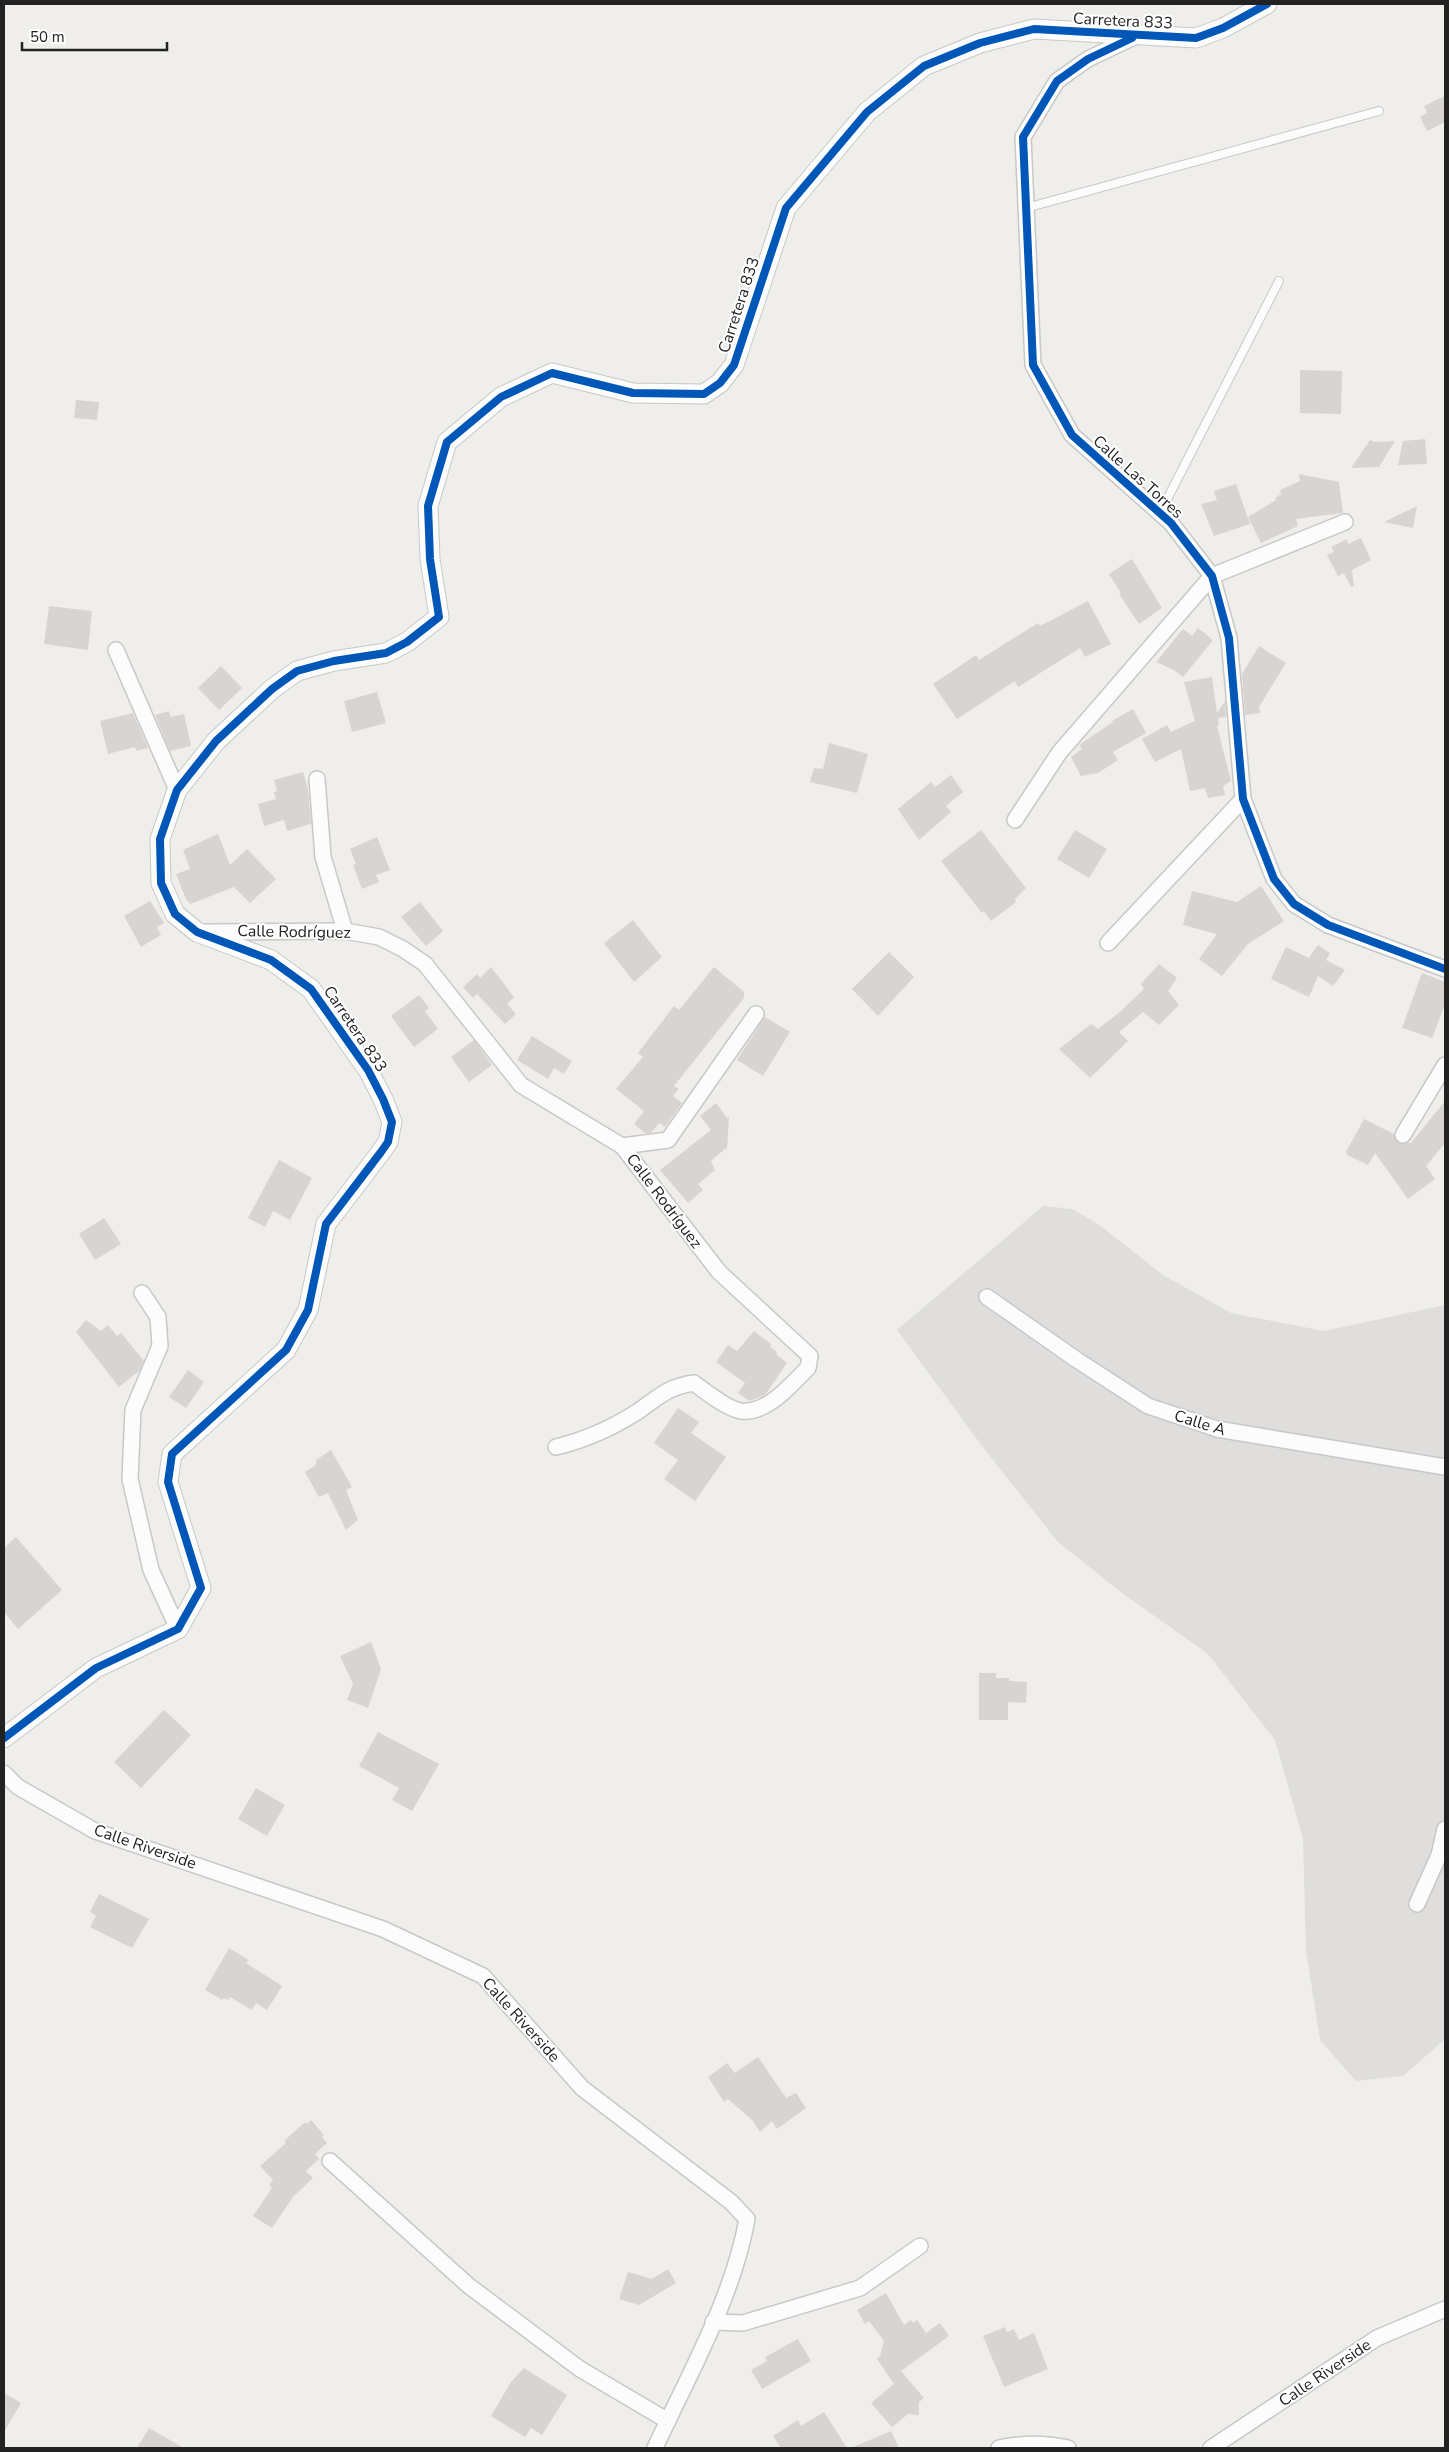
<svg xmlns="http://www.w3.org/2000/svg" width="1449" height="2452" font-family="'Nunito Sans',sans-serif">
	<style>
		.residential { fill: #dfdedc }
		.building { fill: #d7d4d2 }
		.lines { fill: none; stroke-linecap: round; stroke-linejoin: round }
		.service-casing { stroke: #c9c8c7; stroke-width: 10 }
		.minor-casing { stroke: #c9c8c7; stroke-width: 18 }
		.tertiary-casing { stroke: #c9c8c7; stroke-width: 21 }
		.service { stroke: #fdfcfc; stroke-width: 8 }
		.minor { stroke: #fdfcfc; stroke-width: 15 }
		.tertiary { stroke: #fdfcfc; stroke-width: 19 }
		.cycleway-casing { stroke: #fff; stroke-width: 11 }
		.cycleway { stroke: #0057b8; stroke-width: 8 }
		.labels { text-anchor: middle; dominant-baseline: central; stroke-width: 4; stroke-linejoin: round; paint-order: stroke }
		.street-label { font-size: 16px; fill: #222; stroke: #fff }
	</style>
	<rect width="100%" height="100%" fill="#f0eeeb"/>
	<polygon class="residential" points="1043,1206 1072,1209 1098,1224 1163,1275 1231,1313 1324,1331 1445,1305 1445,2039 1403,2076 1356,2081 1320,2040 1306,1950 1303,1839 1275,1740 1208,1654 1122,1593 1058,1542 982,1446 897,1330"/>
	<g class="building">
		<polygon points="1445,96 1445,122 1427,131 1420,117 1427,113 1424,106"/>
		<polygon points="1300,370 1342,371 1341,414 1300,413"/>
		<polygon points="76,400 99,402 97,420 74,418"/>
		<polygon points="1425,439 1427,464 1398,465 1403,441"/>
		<polygon points="1370,440 1375,442 1395,441 1379,467 1351,468"/>
		<polygon points="1299,474 1339,482 1343,513 1296,519 1298,526 1261,543 1248,517 1276,500 1275,498 1281,494 1280,490 1300,481"/>
		<polygon points="1236,484 1250,524 1214,536 1201,504 1217,500 1214,491"/>
		<polygon points="1417,506 1413,528 1384,522"/>
		<polygon points="1361,538 1371,560 1352,570 1354,586 1351,587 1344,573 1338,576 1327,555 1334,552 1331,547 1347,539 1348,544"/>
		<polygon points="1132,559 1162,608 1139,624 1119,594 1121,593 1109,574"/>
		<polygon points="1088,601 1111,644 1085,657 1080,648 1018,687 1015,681 957,719 933,684 976,655 979,660 1038,623 1040,626"/>
		<polygon points="49,606 92,611 88,650 44,644"/>
		<polygon points="1198,628 1213,640 1183,677 1174,670 1156,662 1183,629 1192,636"/>
		<polygon points="1259,646 1286,663 1259,707 1260,713 1245,715 1242,674"/>
		<polygon points="221,666 242,688 219,710 198,688"/>
		<polygon points="1212,677 1217,713 1225,701 1226,717 1218,718 1219,725 1217,726 1231,781 1223,786 1225,795 1208,798 1205,788 1190,791 1181,749 1155,762 1142,739 1167,725 1171,732 1195,721 1184,682"/>
		<polygon points="377,692 386,723 352,732 344,701"/>
		<polygon points="1133,709 1146,733 1113,752 1118,760 1098,773 1081,776 1071,757 1082,749 1079,745 1113,722 1112,721"/>
		<polygon points="169,711 171,717 184,714 191,746 170,751 155,715"/>
		<polygon points="133,713 148,748 136,751 135,747 108,754 100,721"/>
		<polygon points="829,743 868,754 857,793 810,782 814,768 823,769"/>
		<polygon points="303,772 308,789 311,824 287,831 284,820 264,826 258,804 276,799 274,792 277,791 274,780"/>
		<polygon points="951,775 963,792 946,806 951,812 919,840 898,809 931,782 935,787"/>
		<polygon points="981,830 1026,888 1015,899 1016,902 991,921 984,911 982,913 941,861"/>
		<polygon points="1075,830 1107,849 1089,878 1057,859"/>
		<polygon points="218,834 230,865 247,849 276,879 250,903 234,887 190,904 186,899 176,874 190,869 183,850"/>
		<polygon points="377,837 390,870 376,875 379,882 362,889 353,865 356,864 350,849"/>
		<polygon points="1261,886 1284,921 1248,944 1222,976 1199,959 1217,934 1183,925 1192,891 1237,902"/>
		<polygon points="150,901 164,923 157,927 161,935 141,947 124,916"/>
		<polygon points="420,902 443,931 426,946 401,917"/>
		<polygon points="633,920 662,957 634,982 604,943"/>
		<polygon points="1318,945 1330,953 1326,960 1345,970 1333,986 1318,976 1309,997 1271,979 1286,947 1309,958"/>
		<polygon points="889,952 914,977 878,1016 852,989"/>
		<polygon points="1159,964 1177,978 1168,991 1179,1005 1159,1025 1143,1012 1119,1032 1128,1041 1090,1078 1059,1049 1091,1024 1098,1029 1120,1012 1144,989 1141,984"/>
		<polygon points="491,967 514,997 507,1004 516,1014 505,1024 477,994 473,998 463,987 477,974 480,978"/>
		<polygon points="714,967 744,992 744,998 674,1086 679,1089 673,1096 682,1103 665,1127 659,1123 651,1133 645,1133 634,1124 644,1111 616,1089 643,1057 638,1053 674,1006 679,1010"/>
		<polygon points="1422,973 1445,982 1445,1005 1432,1038 1402,1028"/>
		<polygon points="419,995 429,1008 425,1011 438,1029 414,1047 391,1016"/>
		<polygon points="765,1017 790,1032 763,1076 737,1060"/>
		<polygon points="532,1036 572,1061 564,1074 554,1068 548,1079 517,1060"/>
		<polygon points="474,1040 492,1065 469,1082 451,1057"/>
		<polygon points="1445,1101 1445,1143 1426,1166 1435,1179 1408,1199 1375,1153 1368,1165 1347,1155 1346,1152 1364,1119 1394,1134 1399,1143 1411,1143"/>
		<polygon points="716,1103 727,1118 729,1117 727,1150 726,1148 711,1161 715,1170 698,1184 703,1190 688,1203 660,1170 711,1130 700,1116"/>
		<polygon points="279,1160 312,1178 290,1220 273,1211 265,1227 248,1218"/>
		<polygon points="104,1218 121,1244 95,1260 79,1234"/>
		<polygon points="86,1320 101,1331 108,1325 117,1336 121,1333 144,1361 139,1371 119,1387 76,1332"/>
		<polygon points="754,1331 771,1344 770,1347 777,1352 776,1354 787,1363 765,1395 749,1401 738,1393 745,1383 716,1362 728,1345 737,1351"/>
		<polygon points="188,1370 204,1382 186,1408 169,1397"/>
		<polygon points="678,1408 699,1422 691,1433 726,1457 695,1501 664,1479 678,1460 654,1443"/>
		<polygon points="331,1450 352,1487 346,1490 358,1520 346,1530 328,1493 319,1497 305,1472 316,1465 316,1460"/>
		<polygon points="16,1537 62,1590 18,1629 4,1612 4,1548"/>
		<polygon points="371,1642 381,1669 368,1708 347,1700 353,1684 340,1656"/>
		<polygon points="979,1673 996,1673 996,1678 1009,1678 1009,1681 1027,1682 1026,1703 1008,1702 1008,1720 979,1720"/>
		<polygon points="164,1710 191,1735 141,1788 114,1762"/>
		<polygon points="378,1732 439,1764 412,1811 392,1800 399,1788 359,1766"/>
		<polygon points="256,1788 285,1805 267,1836 238,1819"/>
		<polygon points="99,1894 149,1919 132,1948 90,1927 96,1916 90,1912"/>
		<polygon points="229,1948 249,1960 246,1963 282,1986 267,2010 256,2003 252,2010 230,1997 228,2000 223,1998 222,2000 205,1990"/>
		<polygon points="758,2057 786,2098 796,2093 806,2108 777,2129 772,2121 760,2132 753,2121 728,2099 724,2102 708,2077 727,2063 735,2073"/>
		<polygon points="311,2120 324,2135 322,2137 327,2143 315,2154 319,2159 306,2171 313,2178 293,2197 272,2228 253,2216 272,2188 269,2185 273,2180 260,2166 286,2143 284,2141 305,2122 307,2124"/>
		<polygon points="668,2269 676,2283 639,2305 619,2299 628,2272 652,2279"/>
		<polygon points="886,2293 904,2325 911,2320 913,2323 917,2320 926,2333 940,2323 949,2336 901,2371 924,2398 919,2402 919,2415 908,2414 892,2427 871,2403 894,2384 877,2359 880,2356 884,2341 869,2321 865,2324 857,2310"/>
		<polygon points="1005,2327 1007,2332 1014,2329 1019,2340 1034,2333 1048,2369 1004,2387 983,2336"/>
		<polygon points="798,2339 811,2361 762,2389 751,2370 767,2361 765,2357"/>
		<polygon points="524,2368 567,2395 542,2435 531,2428 525,2437 491,2416 511,2382"/>
		<polygon points="4,2393 21,2403 4,2432"/>
		<polygon points="824,2412 847,2448 781,2448 773,2436 798,2420 801,2426"/>
		<polygon points="149,2428 184,2448 137,2448"/>
		<polygon points="891,2431 899,2448 851,2448"/>
	</g>
	<g class="lines">
		<g class="service-casing">
			<g id="service">
				<polyline points="1026,208 1379,111"/>
				<polyline points="1160,513 1279,281"/>
			</g>
		</g>
		<g class="minor-casing">
			<g id="minor">
				<polyline points="1134,37 1088,59 1057,81 1023,137 1033,365 1072,435 1171,523 1212,576 1229,638 1243,799 1274,879 1294,904 1328,925 1445,969"/>
				<polyline points="116,650 177,790"/>
				<polyline points="317,779 323,857 345,931"/>
				<polyline points="1015,820 1059,753 1212,576 1345,522"/>
				<path d="M204 932 345 931 379 937 403 949 425 964 521 1085 622 1146 719 1272 810 1356 808 1368C791 1384 768 1414 741 1411 727 1409 705 1391 694 1383 666 1387 658 1398 637 1412 612 1428 585 1440 556 1447"/>
				<polyline points="1108,943 1243,799"/>
				<polyline points="1403,1135 1445,1065"/>
				<polyline points="622,1146 668,1140 756,1014"/>
				<polyline points="142,1293 158,1317 160,1346 133,1410 130,1479 151,1570 178,1629"/>
				<polyline points="987,1297 1077,1360 1148,1406 1217,1429 1445,1467"/>
				<path d="M4 1773 18 1787 95 1831 383 1929 483 1976 582 2088 731 2202 747 2219C733 2298 688 2376 655 2448"/>
				<polyline points="1417,1904 1439,1855 1445,1829"/>
				<polyline points="330,2161 469,2286 580,2369 668,2421"/>
				<polyline points="713,2322 743,2323 860,2288 920,2246"/>
				<path d="M999 2448C1022 2443 1045 2443 1068 2448"/>
				<polyline points="1211,2448 1377,2338 1445,2309"/>
			</g>
		</g>
		<g class="tertiary-casing">
			<polyline id="tertiary" points="4,1738 96,1668 178,1629 201,1588 168,1482 172,1454 286,1350 308,1310 326,1224 381,1152 388,1142 392,1122 383,1099 368,1070 311,989 271,960 197,932 175,914 161,883 160,839 177,790 216,741 272,689 297,671 334,661 386,653 407,642 439,617 430,559 428,506 447,442 501,397 552,373 633,393 704,394 720,383 734,365 786,208 867,112 924,66 980,43 1034,29 1196,38 1223,28 1267,4"/>
		</g>
		<use href="#service" class="service"/>
		<use href="#minor" class="minor"/>
		<use href="#tertiary" class="tertiary"/>
		<g class="cycleway-casing">
			<g id="cycleway">
				<polyline points="1132,38 1088,59 1057,81 1023,137 1033,365 1072,435 1171,523 1212,576 1229,638 1243,799 1274,879 1294,904 1328,925 1445,969"/>
				<polyline points="4,1738 96,1668 178,1629 201,1588 168,1482 172,1454 286,1350 308,1310 326,1224 381,1152 388,1142 392,1122 383,1099 368,1070 311,989 271,960 197,932 175,914 161,883 160,839 177,790 216,741 272,689 297,671 334,661 386,653 407,642 439,617 430,559 428,506 447,442 501,397 552,373 633,393 704,394 720,383 734,365 786,208 867,112 924,66 980,43 1034,29 1196,38 1223,28 1267,4"/>
			</g>
		</g>
		<use href="#cycleway" class="cycleway"/>
	</g>
	<g class="labels">
		<g class="street-label">
			<text transform="translate(1123 21) rotate(3)">Carretera 833</text>
			<text transform="translate(739 305) rotate(-72)">Carretera 833</text>
			<text transform="translate(1138 477) rotate(42)">Calle Las Torres</text>
			<text transform="translate(294 932) rotate(1)">Calle Rodríguez</text>
			<text transform="translate(355 1029) rotate(56)">Carretera 833</text>
			<text transform="translate(664 1201) rotate(53)">Calle Rodríguez</text>
			<text transform="translate(1200 1423) rotate(17)">Calle A</text>
			<text transform="translate(145 1847) rotate(19)">Calle Riverside</text>
			<text transform="translate(521 2020) rotate(48)">Calle Riverside</text>
			<text transform="translate(1325 2373) rotate(-34)">Calle Riverside</text>
		</g>
	</g>
	<rect width="1449" height="2452" fill="none" stroke="#222222" stroke-width="10"/>
	<path d="M22 42v8h145v-8" fill="none" stroke="#222222" stroke-width="2.5"/>
	<text x="30" y="42" font-size="15" fill="#222222" stroke="#ffffff" stroke-width="4" paint-order="stroke">50 m</text>
</svg>
